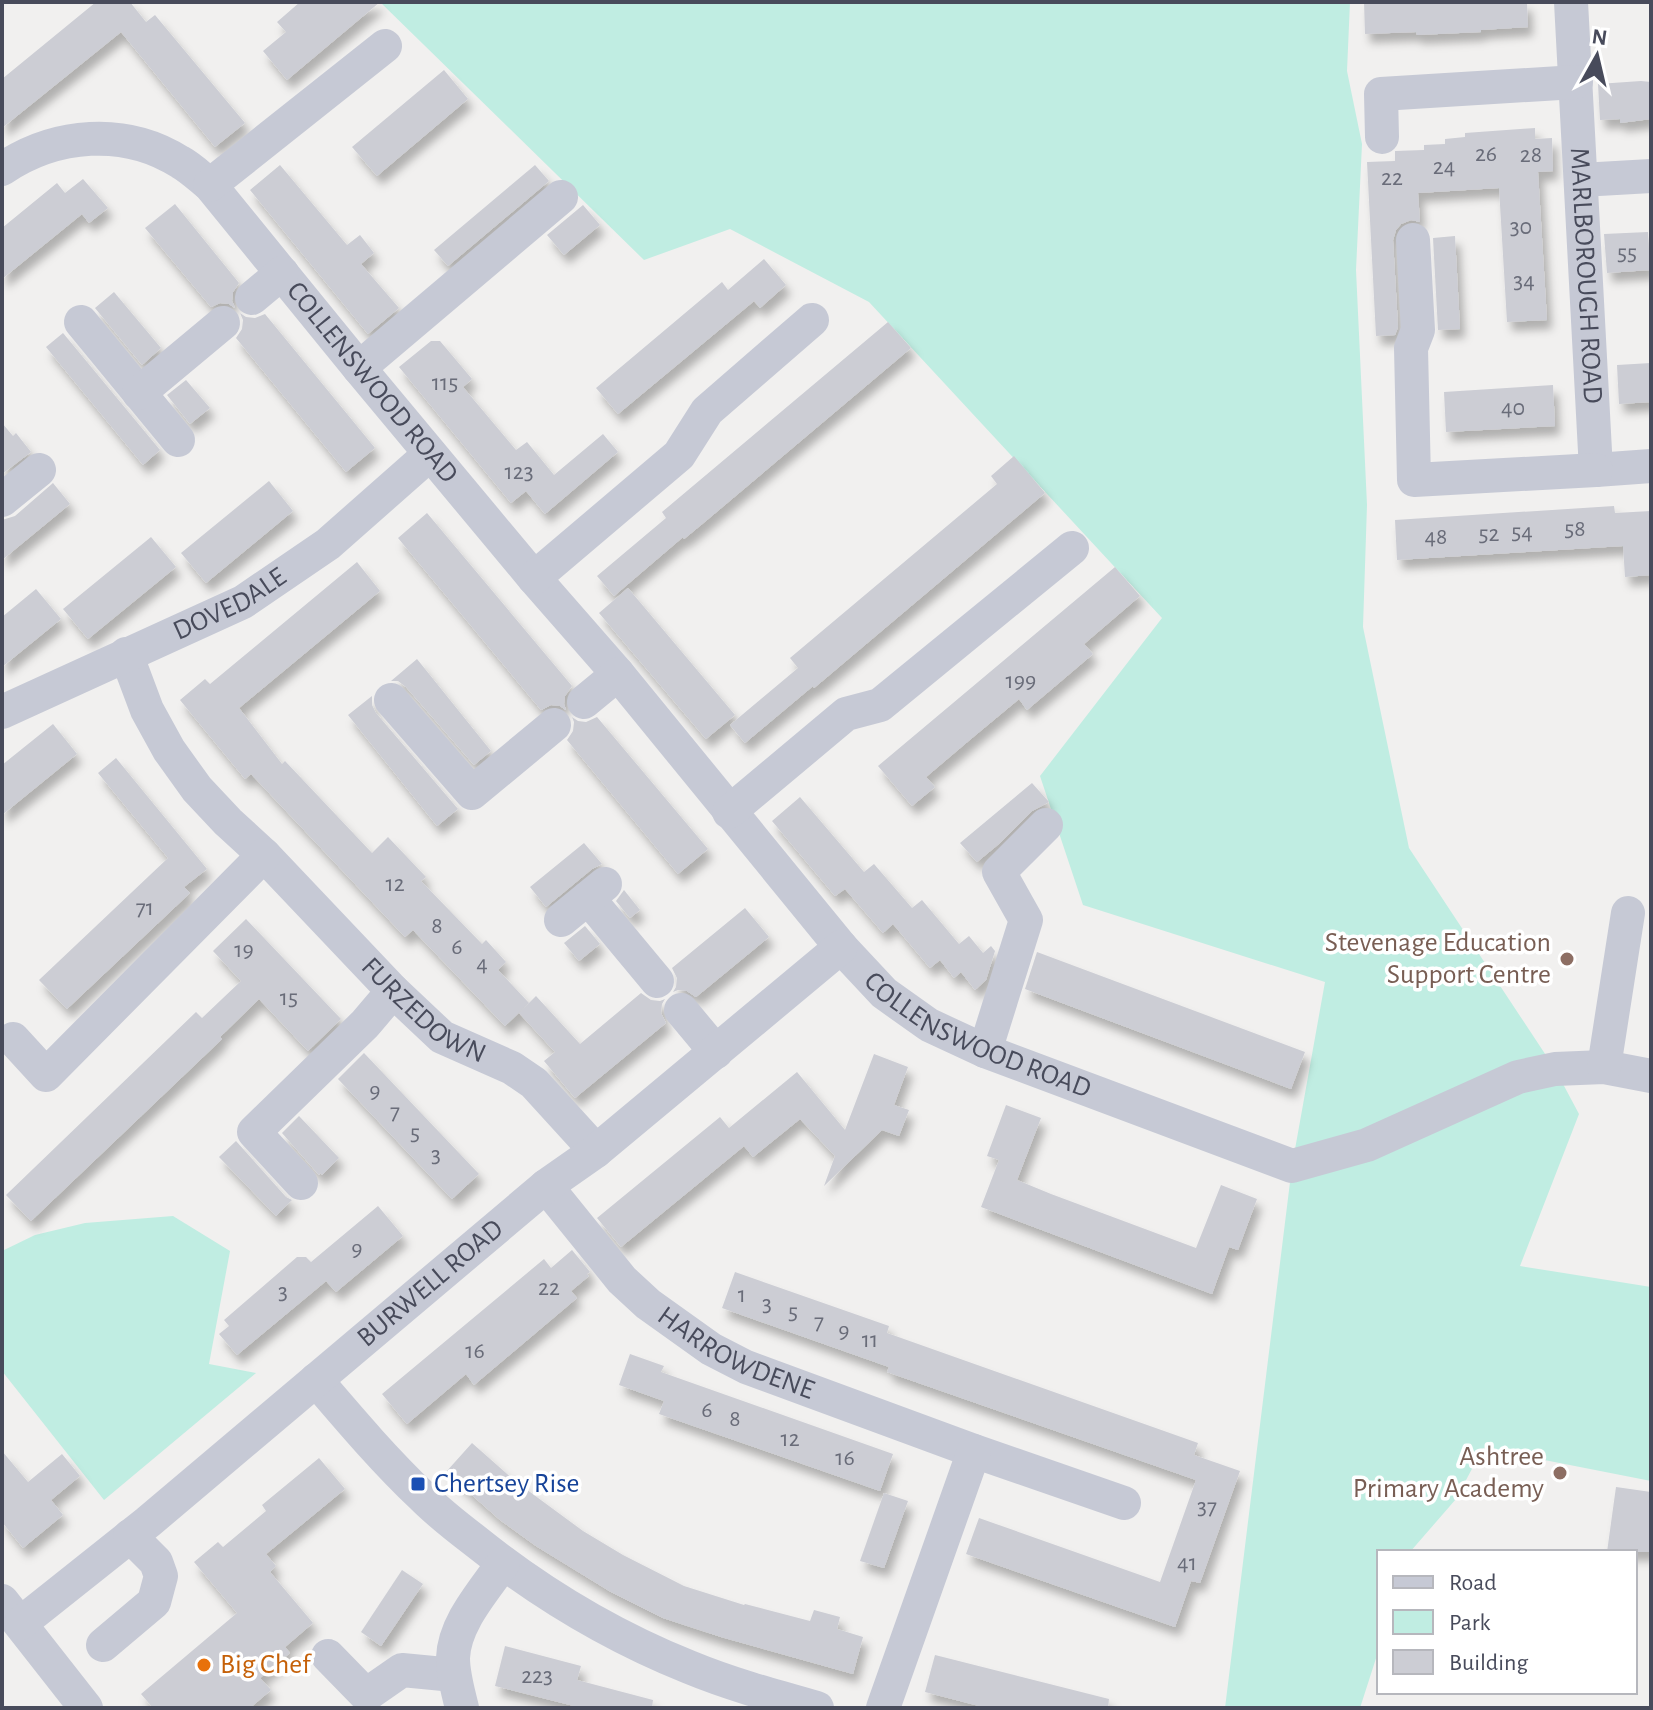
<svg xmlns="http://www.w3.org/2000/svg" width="1653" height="1710" font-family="'Alegreya Sans',sans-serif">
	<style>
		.green { fill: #c0ede2 }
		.building { fill: #cccdd4; filter: url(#shadow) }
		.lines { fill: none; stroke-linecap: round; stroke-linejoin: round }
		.minor { stroke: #c6c9d5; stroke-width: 34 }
		.education-dot { fill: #8d6e63; stroke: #fff; stroke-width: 3 }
		.transit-dot { fill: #1a4fb4; stroke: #fff; stroke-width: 3 }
		.food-dot { fill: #e8710a; stroke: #fff; stroke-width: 3 }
		.labels { text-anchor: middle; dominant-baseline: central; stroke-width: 7; stroke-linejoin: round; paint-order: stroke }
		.number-label { font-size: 24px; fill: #696c79 }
		.street-label { font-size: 28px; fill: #484b5b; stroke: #fff }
		.education-label { font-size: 28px; fill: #785e54; stroke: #fff; text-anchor: end }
		.transit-label { font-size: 28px; fill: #164399; stroke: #fff; text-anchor: start }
		.food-label { font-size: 28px; fill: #c56008; stroke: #fff; text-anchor: start }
	</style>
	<defs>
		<filter id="shadow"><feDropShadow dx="5" dy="9" stdDeviation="4" flood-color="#0004"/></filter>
	</defs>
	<rect width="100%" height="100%" fill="#f1f0ef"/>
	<g class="green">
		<polygon points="380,2 1350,2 1347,71 1362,144 1356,270 1367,505 1363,627 1409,848 1555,1069 1579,1114 1520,1266 1651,1287 1651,1481 1483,1448 1456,1499 1410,1552 1379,1552 1379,1649 1360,1708 1225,1708 1292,1166 1325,982 1083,905 1040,776 1162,618 869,302 730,229 644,260"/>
		<polygon points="173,1216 230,1251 209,1364 256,1373 104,1500 2,1371 2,1251 35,1235 85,1223"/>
	</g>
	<g class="building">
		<polygon points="96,2 130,2 146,22 155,15 245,123 215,147 121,32 2,128 2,79"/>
		<polygon points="300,2 380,2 287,80 263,51 286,32 277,22"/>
		<polygon points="1364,2 1527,2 1528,27 1481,30 1481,32 1417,35 1416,32 1365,34"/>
		<polygon points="444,70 468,99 377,176 352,147"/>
		<polygon points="1641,81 1651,82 1651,119 1620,123 1620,119 1600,120 1598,84"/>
		<polygon points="1535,128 1535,139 1552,138 1553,171 1538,172 1547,320 1507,322 1499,188 1418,193 1420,222 1411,220 1401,224 1396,230 1393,240 1398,327 1395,335 1376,336 1367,162 1395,161 1395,151 1424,150 1424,145 1445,144 1445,139 1465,137 1465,133"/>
		<polygon points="280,165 347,245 360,235 374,253 361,264 399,308 368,334 250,190"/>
		<polygon points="535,165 549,181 448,266 434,250"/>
		<polygon points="83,179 108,208 89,223 82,214 2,279 2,228 57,183 65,193"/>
		<polygon points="175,204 239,283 233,292 232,301 235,308 229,304 220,303 211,307 145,228"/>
		<polygon points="583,205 600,225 564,255 547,235"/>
		<polygon points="1648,232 1650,270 1607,273 1604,234"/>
		<polygon points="1455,236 1460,329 1438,330 1433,238"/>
		<polygon points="764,259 786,285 760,308 754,301 618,414 596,388 722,282 728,290"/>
		<polygon points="114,292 161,348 142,365 95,308"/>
		<polygon points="240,313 246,317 255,318 265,314 375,448 346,472 236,338 242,329 243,320"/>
		<polygon points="888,322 911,348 707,520 684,539 683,537 614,596 597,576 666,518 662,512"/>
		<polygon points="63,333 160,450 143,465 46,347"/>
		<polygon points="431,341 440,341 472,379 463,387 516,450 527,442 554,475 603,434 618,452 545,514 526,491 511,503 399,367"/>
		<polygon points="1651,363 1651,402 1619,404 1617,365"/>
		<polygon points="186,380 210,408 190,424 167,395"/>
		<polygon points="1553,385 1555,426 1446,432 1444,392"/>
		<polygon points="2,423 13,436 16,433 31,452 2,474"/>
		<polygon points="1014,456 1045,493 814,688 813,686 745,743 730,725 798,668 790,658 997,484 991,476"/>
		<polygon points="269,481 293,511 206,583 181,553"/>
		<polygon points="53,483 70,504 2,560 2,520 15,516"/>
		<polygon points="1614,506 1615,513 1651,511 1651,575 1625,577 1623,546 1397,560 1395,520"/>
		<polygon points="427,513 572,686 565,696 564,704 566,710 560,706 551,705 541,710 398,538"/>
		<polygon points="151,537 176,567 88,639 63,609"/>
		<polygon points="357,562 380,591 239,708 282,764 285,761 372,853 388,837 426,877 421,881 482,944 486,940 506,962 498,970 529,1003 505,1026 413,930 405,937 251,774 245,779 180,700 205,679 210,684"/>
		<polygon points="1115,567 1140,596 1084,644 1093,654 1027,710 1019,699 972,738 926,777 935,787 912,806 878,766"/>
		<polygon points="628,588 735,715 706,739 599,613"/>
		<polygon points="36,589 61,619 2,667 2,617"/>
		<polygon points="417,659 491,751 474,765 406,687 398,681 391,681"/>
		<polygon points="372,696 372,705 376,713 458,809 437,826 348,715"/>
		<polygon points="572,717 578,721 586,722 597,717 708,849 678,874 567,740 573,731 574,722"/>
		<polygon points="53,724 77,754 2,815 2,765"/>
		<polygon points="116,758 207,869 184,887 190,893 67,1009 39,980 168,858 98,773"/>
		<polygon points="1032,783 1049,802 1032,811 1000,843 977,862 960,843"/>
		<polygon points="800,797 864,872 874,864 912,908 922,900 959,944 969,936 983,953 991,946 995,951 986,980 975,990 961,972 954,978 940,960 930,968 893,924 883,933 845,889 835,896 772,821"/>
		<polygon points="584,843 602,864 592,869 546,907 530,887"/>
		<polygon points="624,890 640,910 630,918 616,901"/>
		<polygon points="745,908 769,937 696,997 687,991 678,990 673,992 676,987 677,978 672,968"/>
		<polygon points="246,919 341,1019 308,1051 259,999 220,1037 222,1039 31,1221 6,1195 196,1012 202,1018 241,981 213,951"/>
		<polygon points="585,926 600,944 579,961 564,943"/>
		<polygon points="1037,952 1305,1052 1291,1089 1025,989"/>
		<polygon points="641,993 651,1000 660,1001 665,999 662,1004 661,1013 666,1023 575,1098 544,1061 555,1052 519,1013 536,996 580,1044"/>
		<polygon points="364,1053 479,1174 452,1199 338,1079"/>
		<polygon points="874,1054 908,1067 894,1105 909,1110 899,1136 882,1130 824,1186 835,1156 800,1119 753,1157 744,1146 621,1247 597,1218 720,1117 729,1128 797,1072 845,1130"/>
		<polygon points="1006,1105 1041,1118 1017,1180 1051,1194 1196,1248 1221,1185 1257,1199 1238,1250 1229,1247 1212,1294 981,1207 999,1160 987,1156"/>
		<polygon points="299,1116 339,1158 322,1175 320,1173 319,1175 282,1133"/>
		<polygon points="236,1141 286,1197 292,1200 276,1216 219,1157"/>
		<polygon points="378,1206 403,1236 336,1292 326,1281 237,1355 219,1334 229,1326 224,1320 297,1257 306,1257 311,1262"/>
		<polygon points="572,1250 590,1272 587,1274 589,1276 571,1291 577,1298 474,1385 466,1374 407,1424 382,1394 544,1259 551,1268"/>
		<polygon points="735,1272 889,1326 887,1333 1198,1443 1194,1455 1240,1471 1200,1583 1191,1581 1175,1627 966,1554 979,1518 1160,1582 1196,1480 887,1372 889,1367 722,1308"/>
		<polygon points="630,1354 664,1366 661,1372 893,1454 880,1491 659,1414 664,1401 619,1385"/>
		<polygon points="472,1443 515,1481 583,1531 623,1555 684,1586 744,1605 745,1604 810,1621 814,1610 840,1617 837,1629 863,1637 853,1674 721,1637 663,1618 611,1592 536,1546 500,1520 446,1472"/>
		<polygon points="2,1451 28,1482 62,1454 80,1476 51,1500 63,1515 23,1548 2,1522"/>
		<polygon points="319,1458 345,1489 266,1554 276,1566 270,1572 313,1623 285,1647 290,1653 260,1678 271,1690 250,1708 153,1708 141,1694 237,1613 194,1562 218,1542 223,1547 266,1511 262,1505"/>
		<polygon points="1616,1487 1651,1492 1651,1552 1607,1552"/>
		<polygon points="884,1493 908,1501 884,1568 860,1561"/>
		<polygon points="402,1570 423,1584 381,1646 361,1632"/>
		<polygon points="505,1646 581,1666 577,1680 653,1700 652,1708 582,1708 495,1686"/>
		<polygon points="935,1655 1109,1699 1108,1708 987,1708 925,1692"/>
	</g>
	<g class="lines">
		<g class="minor">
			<path id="s1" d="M1571 2 1596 470 1651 466"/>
			<polyline points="1382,137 1381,94 1576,82"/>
			<path id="s2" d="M2 169C55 133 125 127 180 162 191 168 200 177 210 185L359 368 534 578 618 674 841 947 884 993 929 1025 985 1051 1292 1166 1367 1145 1518 1077 1555 1069 1604 1067 1651 1076"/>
			<polyline points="1581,180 1651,176"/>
			<polyline points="210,185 385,46"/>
			<polyline points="1413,240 1418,330 1411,348 1414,480 1596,470"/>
			<polyline points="252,298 282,273"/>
			<polyline points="81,322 178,440"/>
			<polyline points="359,368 561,197"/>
			<polyline points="139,393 223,323"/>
			<polyline points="2,500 39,470"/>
			<polyline points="534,578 679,455 707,411 812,320"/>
			<path id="s3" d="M126 654 147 710 169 750 197 789 228 822 264 855 393 991 442 1037 512 1068 534 1083 596 1151"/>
			<polyline points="391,700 472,793 554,725"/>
			<polyline points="584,702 618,674"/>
			<path id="s4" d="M2 712 243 602 328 544 430 454"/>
			<polyline points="729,812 846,714 880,705 1072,548"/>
			<polyline points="588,898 657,981"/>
			<polyline points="561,920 605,884"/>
			<polyline points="681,1010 716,1052"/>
			<polyline points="13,1039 46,1075 264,855"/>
			<polyline points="985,1051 1026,920 999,872 1046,825"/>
			<polyline points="1604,1067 1628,913"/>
			<polyline points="301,1183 254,1132 365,1024 393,991"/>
			<path id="s5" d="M546 1186 622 1280 648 1304 711 1349 746 1367 974 1451 1124 1503"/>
			<path d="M316 1380C351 1421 385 1461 423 1497 439 1513 457 1527 474 1540 540 1593 612 1636 689 1667 730 1684 774 1696 817 1708"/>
			<polyline points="2,1601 86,1708"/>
			<path id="s6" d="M21 1623 148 1522 546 1186 596 1151 841 947"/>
			<polyline points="103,1645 154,1602 158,1587 161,1576 156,1562 130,1536"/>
			<polyline points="328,1656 366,1695 402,1670 454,1675"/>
			<path d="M462 1708C458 1691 453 1675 453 1658 454 1623 484 1591 503 1563"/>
			<polyline points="883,1708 974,1451"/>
		</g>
	</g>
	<g class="education-dot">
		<circle cx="1567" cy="959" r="8"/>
		<circle cx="1560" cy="1473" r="8"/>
	</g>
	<rect class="transit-dot" x="410" y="1476" width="16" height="16" rx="4"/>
	<circle class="food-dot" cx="204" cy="1665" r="8"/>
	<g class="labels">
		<g class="number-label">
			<text x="1486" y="154">26</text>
			<text x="1531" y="155">28</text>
			<text x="1444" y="167">24</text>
			<text x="1392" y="178">22</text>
			<text x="1521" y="227">30</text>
			<text x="1627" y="253">55</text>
			<text x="1524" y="281">34</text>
			<text x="445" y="383">115</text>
			<text x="1513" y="408">40</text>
			<text x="519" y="472">123</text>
			<text x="1575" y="529">58</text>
			<text x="1522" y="532">54</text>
			<text x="1489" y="534">52</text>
			<text x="1436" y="537">48</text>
			<text x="1021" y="681">199</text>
			<text x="395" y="884">12</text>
			<text x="145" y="908">71</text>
			<text x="437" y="926">8</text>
			<text x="457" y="947">6</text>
			<text x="244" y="950">19</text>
			<text x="482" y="964">4</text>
			<text x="289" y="998">15</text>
			<text x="375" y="1091">9</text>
			<text x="395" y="1112">7</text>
			<text x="415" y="1133">5</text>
			<text x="436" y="1155">3</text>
			<text x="357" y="1249">9</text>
			<text x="549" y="1288">22</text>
			<text x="283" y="1292">3</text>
			<text x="742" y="1295">1</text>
			<text x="767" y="1304">3</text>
			<text x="793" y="1312">5</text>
			<text x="819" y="1322">7</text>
			<text x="844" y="1331">9</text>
			<text x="870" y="1340">11</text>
			<text x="475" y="1351">16</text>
			<text x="707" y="1410">6</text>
			<text x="735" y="1419">8</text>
			<text x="790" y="1439">12</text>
			<text x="845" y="1458">16</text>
			<text x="1207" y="1507">37</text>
			<text x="1187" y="1563">41</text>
			<text x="537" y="1676">223</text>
		</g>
		<g class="street-label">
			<text stroke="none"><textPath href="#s1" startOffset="274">MARLBOROUGH ROAD</textPath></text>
			<text stroke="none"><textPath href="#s2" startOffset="482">COLLENSWOOD ROAD</textPath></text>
			<text stroke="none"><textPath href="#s4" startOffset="252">DOVEDALE</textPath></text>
			<text stroke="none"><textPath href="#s3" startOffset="472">FURZEDOWN</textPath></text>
			<text stroke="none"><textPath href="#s2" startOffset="1382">COLLENSWOOD ROAD</textPath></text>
			<text stroke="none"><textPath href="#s6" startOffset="532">BURWELL ROAD</textPath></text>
			<text stroke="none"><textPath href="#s5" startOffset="258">HARROWDENE</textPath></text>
		</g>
		<g class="education-label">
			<text x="1551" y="943">Stevenage Education<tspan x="1551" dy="32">Support Centre</tspan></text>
			<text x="1544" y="1457">Ashtree<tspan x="1544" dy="32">Primary Academy</tspan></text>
		</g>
		<g class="transit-label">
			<text x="434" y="1484">Chertsey Rise</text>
		</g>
		<g class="food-label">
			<text x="220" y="1665">Big Chef</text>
		</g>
	</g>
	<rect width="1653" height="1710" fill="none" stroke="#484b5b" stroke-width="8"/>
	<rect x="1377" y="1550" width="260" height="144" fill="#ffffff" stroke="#b6b7bd" stroke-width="2"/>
	<rect x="1393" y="1576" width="40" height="12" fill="#c6c9d5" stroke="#b6b7bd" stroke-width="2"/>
	<text x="1449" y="1590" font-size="24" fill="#484b5b">Road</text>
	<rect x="1393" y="1610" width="40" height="24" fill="#c0ede2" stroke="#b6b7bd" stroke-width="2"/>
	<text x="1449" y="1630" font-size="24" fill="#484b5b">Park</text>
	<rect x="1393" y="1650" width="40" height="24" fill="#cccdd4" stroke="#b6b7bd" stroke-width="2"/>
	<text x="1449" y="1670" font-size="24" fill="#484b5b">Building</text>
	<g transform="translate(1597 56) rotate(8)" stroke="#ffffff" stroke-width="6" paint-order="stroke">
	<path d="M0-6L14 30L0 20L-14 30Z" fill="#484b5b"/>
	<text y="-12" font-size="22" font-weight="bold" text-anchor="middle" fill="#484b5b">N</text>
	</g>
</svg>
